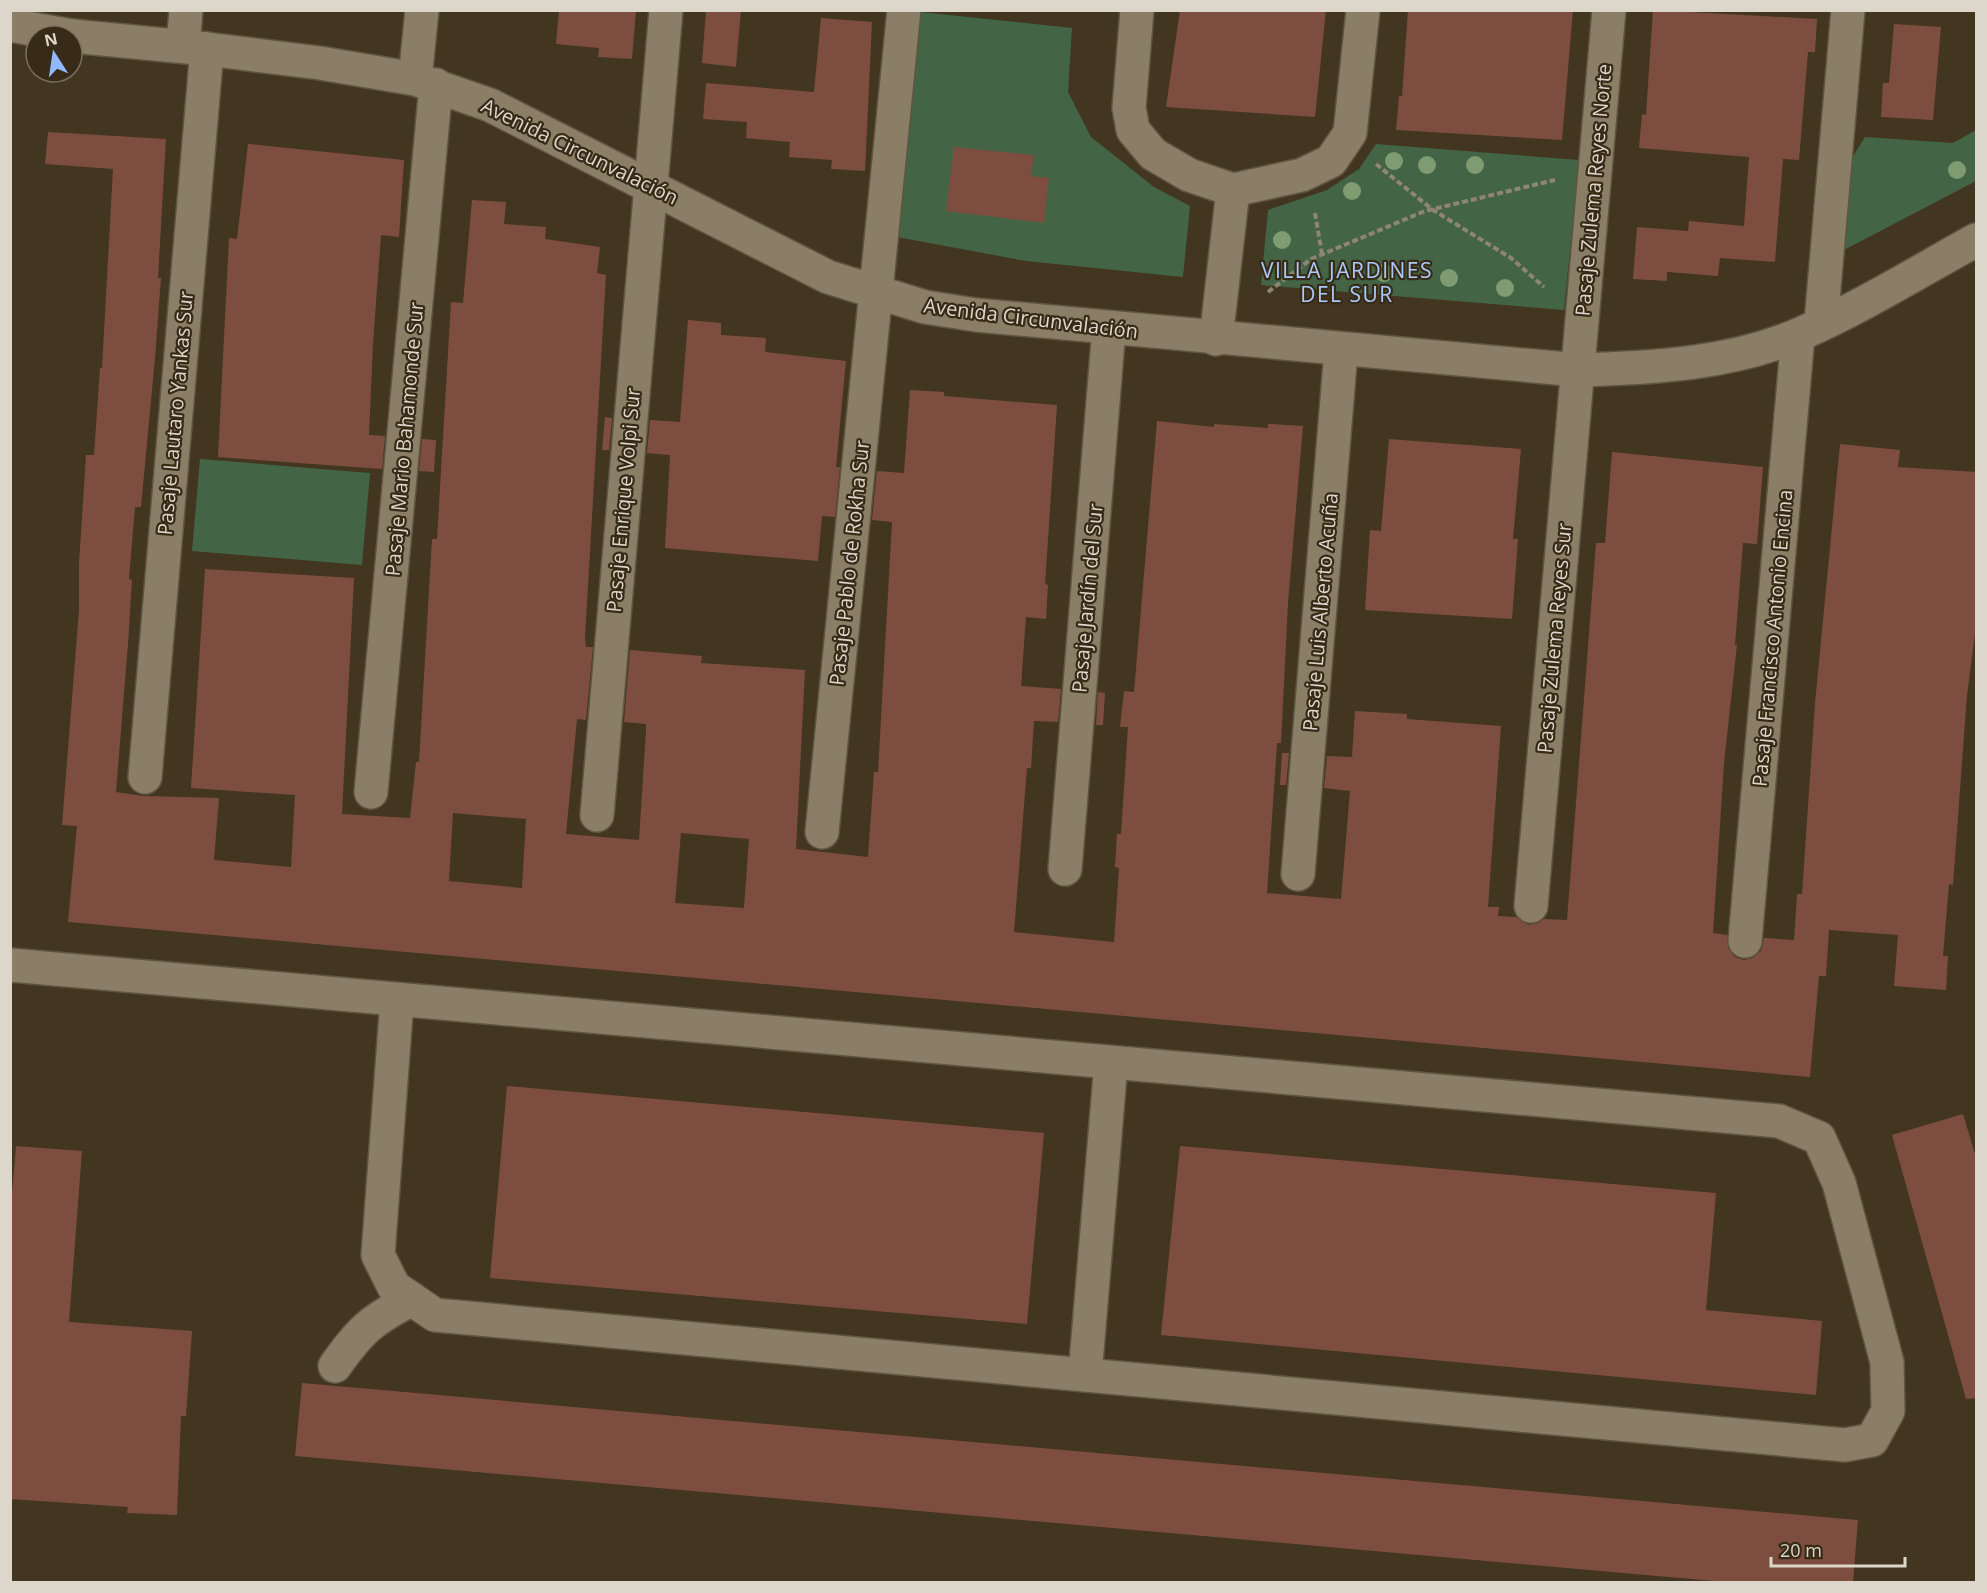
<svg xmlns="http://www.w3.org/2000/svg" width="1987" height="1593" font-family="'Open Sans',sans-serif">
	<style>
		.green { fill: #436545 }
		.building { fill: #7d4e3f; fill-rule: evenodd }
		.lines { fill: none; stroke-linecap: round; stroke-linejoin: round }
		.street-casing { stroke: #5e5442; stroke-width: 36 }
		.path { stroke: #8e8574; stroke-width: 4; stroke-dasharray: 6 3; stroke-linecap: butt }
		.street { stroke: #8b7e67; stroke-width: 33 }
		.tree { fill: #7e9b72 }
		.labels { text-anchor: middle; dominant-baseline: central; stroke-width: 4.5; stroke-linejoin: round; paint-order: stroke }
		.street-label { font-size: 20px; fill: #ddd6ca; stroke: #372b17 }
		.neighbourhood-label { font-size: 21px; letter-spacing: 1.5px; fill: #acc9fd; stroke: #372b17 }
	</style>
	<rect width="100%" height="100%" fill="#423621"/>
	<g class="green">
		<polygon points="920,12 1072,28 1068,92 1091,137 1154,187 1190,206 1183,277 1026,261 897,237"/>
		<polygon points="1976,130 1976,181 1844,250 1852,158 1865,137 1953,143"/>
		<polygon points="1376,144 1579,160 1564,310 1261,285 1268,210 1327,190 1359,169"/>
		<polygon points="200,459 370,473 362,565 192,551"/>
	</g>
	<g class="building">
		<polygon points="559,10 636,10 632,59 598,57 599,48 556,44"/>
		<polygon points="706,10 741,10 736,67 702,63"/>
		<polygon points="1180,10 1326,10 1315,117 1166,107"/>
		<polygon points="1408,10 1573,10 1562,140 1396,130 1399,96 1402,96"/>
		<polygon points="1653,10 1817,19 1815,52 1808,52 1799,160 1783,159 1775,262 1720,258 1718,276 1667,272 1667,281 1633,279 1637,227 1688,231 1689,221 1744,226 1749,157 1639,148 1642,114 1646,115"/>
		<polygon points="821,18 872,22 865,171 831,169 832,160 789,157 790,142 746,138 747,122 703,119 706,83 814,92"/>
		<polygon points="1894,24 1941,27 1933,120 1881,117 1883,83 1889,83"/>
		<path d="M48 132 166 139 158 278H161L155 358 141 507H135L129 579 132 580 128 644 116 792 144 796 219 798 214 860 291 867 295 795 191 788 205 569 354 578 342 814 410 818 416 762H419L432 539H437L451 302 463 303 472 200 506 202 504 224 546 227 545 239 600 247 597 273 606 275 585 638 586 647H593L586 720 577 719 566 834 639 840 646 731V724L624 722 630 650 702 656 701 663 805 670 796 849 868 857 874 772H878L892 522 872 520 877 471 904 473 910 390 944 392V396L1057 405 1045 584 1048 585 1046 619 1026 617 1021 686 1061 689 1058 722 1034 721 1031 768H1027L1014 932 1114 942 1119 868 1115 867 1117 834H1121L1128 727H1120L1124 691 1134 692 1157 421 1214 427V424L1268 428V424L1303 426 1288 603 1281 743H1277L1267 893 1341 899 1350 791 1324 788 1327 756 1352 757 1355 711 1407 714V719L1501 726 1488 907H1499L1498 916 1516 917 1529 925 1538 923 1544 919 1567 920 1596 543H1605L1612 452 1763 467 1757 544 1743 543 1735 645H1737L1724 763 1713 933 1727 935 1728 948 1735 957 1744 960 1752 958 1761 951 1764 938 1794 940 1797 894H1802L1815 703 1840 444 1900 450 1898 467 1977 472V618L1967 695 1953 885 1949 884 1943 956H1948L1946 990 1894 986 1898 935 1829 930 1826 976H1819L1810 1077 68 922 77 826 62 825 79 610V564L86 455H94L100 368H102L113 169 45 164ZM453 813 526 819 522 888 449 881ZM681 833 749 839 744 908 675 903Z"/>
		<polygon points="248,144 404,160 399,237 381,235 373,343 369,435 385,436 382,469 218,457 229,238 237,239"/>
		<polygon points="954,147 1034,155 1031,176 1049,178 1044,223 946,211"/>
		<polygon points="688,320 721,323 721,335 766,338 765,352 846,361 836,467 840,467 835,517 822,516 818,561 665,548 670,455 647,453 650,420 680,422"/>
		<polygon points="605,417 612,418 609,450 602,450"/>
		<polygon points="422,439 436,440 434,472 419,471"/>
		<polygon points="1389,439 1521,449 1513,539 1518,539 1512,619 1365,610 1370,530 1381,531"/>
		<polygon points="1098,692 1105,693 1103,725 1096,725"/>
		<polygon points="1282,753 1289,753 1286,785 1280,785"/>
		<polygon points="507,1086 1044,1133 1027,1324 490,1278"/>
		<polygon points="1963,1114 1977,1161 1977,1398 1966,1399 1892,1135"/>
		<polygon points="16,1146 82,1151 69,1322 192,1331 186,1416 181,1416 177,1515 127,1513 128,1507 10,1499 10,1215"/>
		<polygon points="1180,1146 1716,1193 1706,1310 1822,1321 1816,1395 1161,1335"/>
		<polygon points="302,1383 1858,1520 1853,1582 1726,1582 295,1456"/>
	</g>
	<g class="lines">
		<g class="street-casing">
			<g id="street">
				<polyline points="1137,10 1129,108 1133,130 1153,154 1189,175 1233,190 1302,175 1331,161 1350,133 1363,10"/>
				<polyline points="10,25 72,36"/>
				<path d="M72 36 207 49 320 63 415 79 490 105 828 277 925 307 976 315 1578 370C1652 368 1729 364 1798 335 1860 308 1918 272 1976 240"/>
				<polyline points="183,46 186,10"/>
				<polyline points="415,79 422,10"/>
				<polyline points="1821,323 1848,10"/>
				<polyline points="1216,339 1233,190"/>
				<polyline points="145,777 207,49"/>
				<polyline points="371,792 436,85"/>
				<polyline points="597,815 666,10"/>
				<polyline points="822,832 904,10"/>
				<polyline points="1065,869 1109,328"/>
				<polyline points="1298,874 1341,351"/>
				<polyline points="1531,906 1609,10"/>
				<polyline points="1745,941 1798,335"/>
				<polyline points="10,965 1779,1121 1819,1138 1839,1183 1887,1362 1888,1411 1872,1440 1845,1445 435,1315 394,1287 378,1255 397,1000"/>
				<path d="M335 1366C361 1329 372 1320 412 1299"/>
				<polyline points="1085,1375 1111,1063"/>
			</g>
		</g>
		<g class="path">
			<polyline points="1376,164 1433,210 1511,258 1544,287"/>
			<polyline points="1315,213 1322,254"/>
			<polyline points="1268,292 1311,259 1425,211 1555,180"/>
		</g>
		<use href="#street" class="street"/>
	</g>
	<g class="tree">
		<circle cx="1394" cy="161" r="9"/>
		<circle cx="1427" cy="165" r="9"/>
		<circle cx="1475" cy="165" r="9"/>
		<circle cx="1957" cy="170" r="9"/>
		<circle cx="1352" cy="191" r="9"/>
		<circle cx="1282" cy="240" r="9"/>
		<circle cx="1384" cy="273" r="9"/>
		<circle cx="1449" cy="278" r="9"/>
		<circle cx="1505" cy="288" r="9"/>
	</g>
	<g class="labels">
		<g class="street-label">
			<text transform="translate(580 151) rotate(26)">Avenida Circunvalación</text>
			<text transform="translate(1593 190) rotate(-85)">Pasaje Zulema Reyes Norte</text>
			<text transform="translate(1031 318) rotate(7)">Avenida Circunvalación</text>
			<text transform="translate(175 413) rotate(-85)">Pasaje Lautaro Yankas Sur</text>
			<text transform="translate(404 439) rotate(-85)">Pasaje Mario Bahamonde Sur</text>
			<text transform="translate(623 500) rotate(-85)">Pasaje Enrique Volpi Sur</text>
			<text transform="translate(849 563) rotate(-84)">Pasaje Pablo de Rokha Sur</text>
			<text transform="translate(1087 598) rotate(-85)">Pasaje Jardín del Sur</text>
			<text transform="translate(1320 612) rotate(-85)">Pasaje Luis Alberto Acuña</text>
			<text transform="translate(1554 638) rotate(-85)">Pasaje Zulema Reyes Sur</text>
			<text transform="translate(1772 638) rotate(-85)">Pasaje Francisco Antonio Encina</text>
		</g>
		<g class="neighbourhood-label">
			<text x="1347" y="270">VILLA JARDINES<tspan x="1347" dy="24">DEL SUR</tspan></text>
		</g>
	</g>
	<rect width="1987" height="1593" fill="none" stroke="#ddd6ca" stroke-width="24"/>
	<g transform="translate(54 54) rotate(348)"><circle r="28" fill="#372b17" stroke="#796f5f" stroke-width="1.5"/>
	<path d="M0-4.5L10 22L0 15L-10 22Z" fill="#91b8fd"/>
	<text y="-9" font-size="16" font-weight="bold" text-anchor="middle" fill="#ddd6ca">N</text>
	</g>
	<path d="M1771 1557v9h134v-9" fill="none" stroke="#ddd6ca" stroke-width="3"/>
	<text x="1780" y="1557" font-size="18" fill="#ddd6ca" stroke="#372b17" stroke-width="4.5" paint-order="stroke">20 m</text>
</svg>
